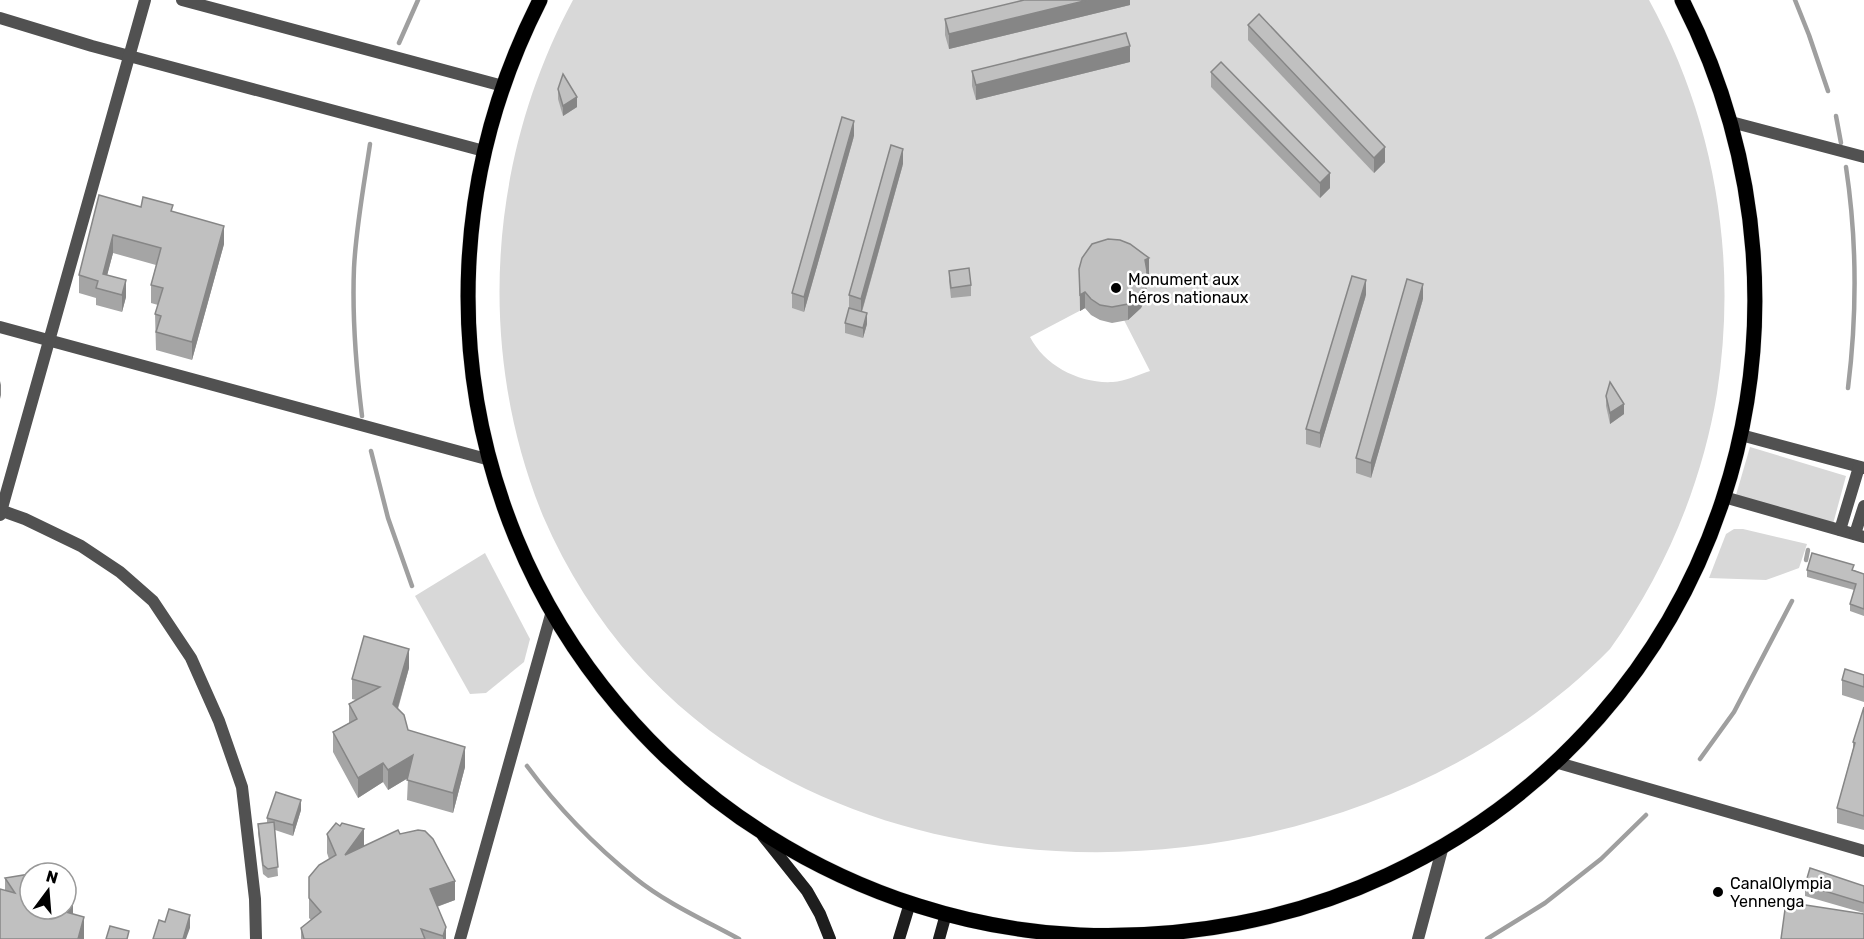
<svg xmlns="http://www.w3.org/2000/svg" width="1864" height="939" font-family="Rubik,sans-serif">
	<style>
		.green { fill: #d8d8d8; fill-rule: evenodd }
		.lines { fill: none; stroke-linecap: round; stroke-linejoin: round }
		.stream { stroke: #9f9f9f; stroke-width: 4.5 }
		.primary-casing { stroke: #dbdbdb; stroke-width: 16 }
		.street { stroke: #515151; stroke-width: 12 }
		.secondary { stroke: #1e1e1e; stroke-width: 12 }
		.primary { stroke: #000; stroke-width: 15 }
		.wall { fill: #a5a5a5 }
		.shaded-wall { fill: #868686 }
		.building { fill: #c0c0c0; stroke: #868686; stroke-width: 1.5 }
		.poi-dot { fill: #000; stroke: #fff; stroke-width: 2 }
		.labels { text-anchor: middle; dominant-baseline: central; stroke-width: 5; stroke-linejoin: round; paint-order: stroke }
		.poi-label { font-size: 16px; fill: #000; stroke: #fff; text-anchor: start }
	</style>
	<rect width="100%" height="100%" fill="#fff"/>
	<g class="green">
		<path d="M573 0H1649C1715 120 1738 258 1717 393 1702 485 1664 574 1610 649 1325 939 725 939 543 516 475 349 488 158 573 0ZM1085 308C1096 321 1108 323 1124 320L1150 371C1138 375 1125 381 1113 382 1080 384 1045 366 1030 337Z"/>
		<polygon points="1750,447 1846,476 1833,524 1736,495"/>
		<polygon points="1734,529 1743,529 1807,544 1799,568 1766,580 1709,578 1726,534"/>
		<polygon points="485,553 530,639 524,662 486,693 470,694 415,596"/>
	</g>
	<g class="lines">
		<g class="stream">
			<polyline points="1795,0 1809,35 1828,91"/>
			<polyline points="399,43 418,0"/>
			<polyline points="1836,116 1841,143"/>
			<path d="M1846 167C1857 240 1857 315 1848 388"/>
			<path d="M362 416C356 367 352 317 354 268 356 227 364 185 370 144"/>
			<polyline points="371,451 388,518 412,586"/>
			<polyline points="1806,560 1808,550"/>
			<polyline points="1700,759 1734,712 1792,601"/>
			<path d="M527 766C558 808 594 845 635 878 666 903 704 920 739 939"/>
			<polyline points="1487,939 1545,903 1601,859 1646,815"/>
		</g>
		<g class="primary-casing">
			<path id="primary" d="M540 0C454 169 444 362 516 538 566 660 656 766 768 836 862 895 970 930 1080 935 1186 939 1292 920 1388 875 1722 719 1848 325 1682 0"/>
		</g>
		<g class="street">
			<polyline points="182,0 503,86"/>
			<polyline points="0,18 92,46 484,151"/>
			<polyline points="1731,122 1864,157"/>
			<polyline points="0,327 490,460"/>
			<polyline points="1741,435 1864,468"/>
			<polyline points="1724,497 1864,537"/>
			<polyline points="0,510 25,519 81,546 120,572 153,601 191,658 219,721 242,787 255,899 256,939"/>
			<polyline points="0,515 145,0"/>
			<polyline points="1840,530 1859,467"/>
			<polyline points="1855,534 1864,506"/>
			<polyline points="1555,762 1864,851"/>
			<polyline points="460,939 552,611"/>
			<polyline points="1418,939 1443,846"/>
		</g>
		<g class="secondary">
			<polyline points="763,836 807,891 820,914 830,939"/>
			<polyline points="899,939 910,903"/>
			<polyline points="939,939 946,914"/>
		</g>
		<use href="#primary" class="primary"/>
	</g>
	<g class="wall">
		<polygon points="1130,0 1130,5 949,49 945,35 945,19"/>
		<polygon points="1248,25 1385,162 1374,173 1248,40"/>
		<polygon points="1130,62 976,100 972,86 972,71"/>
		<polygon points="1211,72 1330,188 1320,198 1211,87"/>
		<polygon points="558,89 577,107 563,116 558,99"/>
		<polygon points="854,136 804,312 792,308 792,293"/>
		<polygon points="903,164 862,312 867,324 863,338 845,333 845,323 849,309 849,295"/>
		<polygon points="99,195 141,207 173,212 224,244 192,360 156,350 155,314 158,305 151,303 151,285 156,265 113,253 107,275 126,297 122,312 96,305 96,298 79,293 79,275"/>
		<polygon points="1079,269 1149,274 1147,275 1146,298 1141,308 1128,320 1112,323 1100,320 1091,315 1085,308 1080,311"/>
		<polygon points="949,271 971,285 971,296 951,298 949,281"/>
		<polygon points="1366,295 1320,448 1306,444 1306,429"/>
		<polygon points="1423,299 1371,478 1356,473 1356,458"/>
		<polygon points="1606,396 1624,414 1610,424 1606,406"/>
		<polygon points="1807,570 1854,570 1864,574 1864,616 1850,611 1850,604 1854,590 1807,577"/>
		<polygon points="409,668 398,709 408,730 465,767 453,813 407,800 408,778 388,790 383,782 358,798 333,752 333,732 349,723 349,704 356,700 352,699 352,679"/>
		<polygon points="1864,675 1864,702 1842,695 1842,680"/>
		<polygon points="1864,707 1864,830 1837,823 1837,808 1853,749 1853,742"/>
		<polygon points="301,810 293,836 275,830 278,876 268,878 263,874 258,833 258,824 267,823 267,818"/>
		<polygon points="327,834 364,846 400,834 455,900 437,907 446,939 301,939 301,928 311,920 309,918 309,877 329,859 327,853"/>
		<polygon points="5,878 73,914 84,936 5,890"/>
		<polygon points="1805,885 1864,886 1864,913 1805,896"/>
	</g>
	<g class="shaded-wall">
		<polygon points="1088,0 1130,0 1130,5 949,49 949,34"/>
		<polygon points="1130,46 1130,62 976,100 976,85"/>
		<polygon points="577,97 577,107 563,116 563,106"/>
		<polygon points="854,121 854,136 804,312 804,297"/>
		<polygon points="1385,147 1385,162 1374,173 1374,158"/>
		<polygon points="903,149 903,164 861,314 861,299"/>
		<polygon points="1330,173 1330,188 1320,198 1320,183"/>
		<polygon points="224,226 224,244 192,360 192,342"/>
		<polygon points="113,235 113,253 103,291 103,274"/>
		<polygon points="1149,258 1149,274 1147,275 1146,298 1141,308 1128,320 1128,304 1145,260"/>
		<polygon points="126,280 126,297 122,312 122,295"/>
		<polygon points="1366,280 1366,295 1320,448 1320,433"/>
		<polygon points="1423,284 1423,299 1371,478 1371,463"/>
		<polygon points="1085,292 1085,308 1080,311 1080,295"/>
		<polygon points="867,313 867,324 863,338 863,328"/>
		<polygon points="1,381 1,395 0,399 0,385"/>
		<polygon points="1624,404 1624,414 1610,424 1610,413"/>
		<polygon points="409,649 409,668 393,724 393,704"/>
		<polygon points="465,747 465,767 453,813 453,793"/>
		<polygon points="413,755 413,775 388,790 388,770"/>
		<polygon points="383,763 383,782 358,798 358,778"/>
		<polygon points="301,800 301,810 293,836 293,825"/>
		<polygon points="364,829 364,849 345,855"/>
		<polygon points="455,881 455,900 430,909 430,889"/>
		<polygon points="73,900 73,919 59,910 66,909 66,905"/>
		<polygon points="190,915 190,928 186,939 183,939"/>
		<polygon points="84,917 84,939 78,939"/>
		<polygon points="446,927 446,939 443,939 443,936"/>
	</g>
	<g class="building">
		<polygon points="1024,0 1088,0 949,34 945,19"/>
		<polygon points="1259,14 1385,147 1374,158 1248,25"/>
		<polygon points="1126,33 1130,46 976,85 972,71"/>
		<polygon points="1221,62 1330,173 1320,183 1211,72"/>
		<polygon points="563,74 577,97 563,106 558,89"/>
		<polygon points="842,117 854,121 804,297 792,293"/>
		<polygon points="891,145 903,149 861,299 849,295"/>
		<polygon points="99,195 141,207 143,197 173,205 171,211 224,226 192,342 156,332 161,316 155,314 163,288 151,285 161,248 113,235 103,274 126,280 122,295 96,288 98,281 79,275"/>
		<polygon points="1108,239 1120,240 1130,244 1149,258 1145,260 1147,271 1146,283 1141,293 1128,304 1112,307 1100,305 1091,299 1085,292 1080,295 1079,269 1082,258 1092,244"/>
		<polygon points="969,268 971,285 951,288 949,271"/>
		<polygon points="1352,276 1366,280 1320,433 1306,429"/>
		<polygon points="1407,279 1423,284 1371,463 1356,458"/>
		<polygon points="849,308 867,313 863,328 845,323"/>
		<polygon points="1610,382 1624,404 1610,413 1606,396"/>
		<polygon points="1812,553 1854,565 1852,570 1864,574 1864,609 1850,604 1856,584 1807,570"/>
		<polygon points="364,636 409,649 393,704 404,715 408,730 465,747 453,793 407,780 413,755 388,770 383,763 358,778 333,732 357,719 349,704 380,687 352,679"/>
		<polygon points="1845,669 1864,675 1864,687 1842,680"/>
		<polygon points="1864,707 1864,816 1837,808 1855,743 1853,742"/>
		<polygon points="276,792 301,800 293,825 267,818"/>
		<polygon points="274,822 278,867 268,869 263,865 258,824"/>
		<polygon points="336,823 340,826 342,823 364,829 345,855 398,830 400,834 418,830 425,831 433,839 455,881 430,889 446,927 443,936 421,929 425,939 304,939 301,928 321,912 309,898 309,877 319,865 336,855 327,834"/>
		<polygon points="1810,868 1864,886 1864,903 1805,885"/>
		<polygon points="30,874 30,909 60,909 59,910 84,917 78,939 0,939 0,889 15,893 5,878"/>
		<polygon points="66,893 73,900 66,905"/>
		<polygon points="1786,902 1864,914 1864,939 1781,939"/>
		<polygon points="169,909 190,915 183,939 153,939 159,920 165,922"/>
		<polygon points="110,926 129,931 127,939 106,939"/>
	</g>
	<g class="poi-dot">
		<circle cx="1116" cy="288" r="6"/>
		<circle cx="1718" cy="892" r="6"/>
	</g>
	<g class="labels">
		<g class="poi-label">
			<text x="1128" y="279">Monument aux<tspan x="1128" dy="18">héros nationaux</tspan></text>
			<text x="1730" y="883">CanalOlympia<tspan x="1730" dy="18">Yennenga</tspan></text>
		</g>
	</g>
	<g transform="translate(48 891) rotate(16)"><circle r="28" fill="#ffffff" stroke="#999999" stroke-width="1.5"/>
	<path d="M0-4.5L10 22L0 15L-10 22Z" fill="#000000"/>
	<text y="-9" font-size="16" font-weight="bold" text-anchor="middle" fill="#000000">N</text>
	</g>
</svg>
